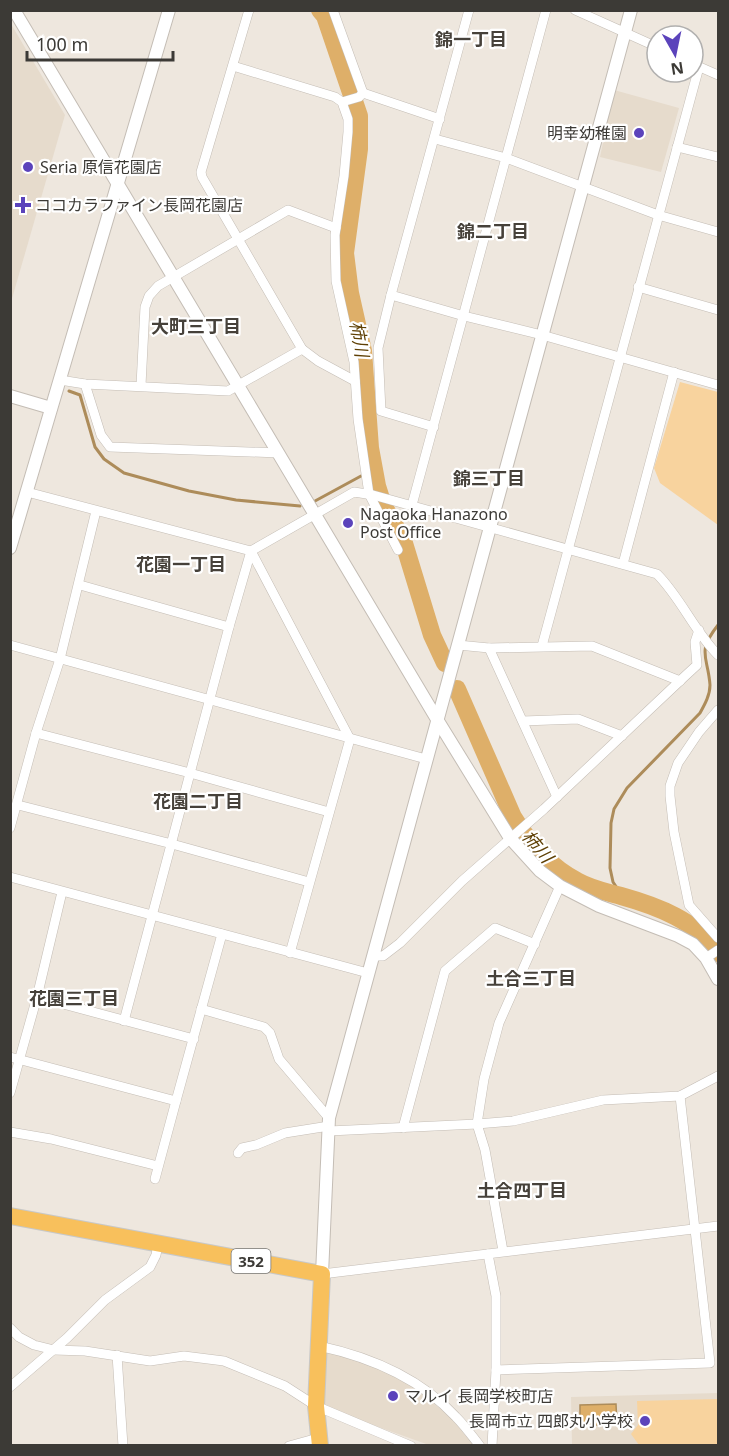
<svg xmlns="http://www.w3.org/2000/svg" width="729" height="1456" font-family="'Noto Sans','Noto Sans JP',sans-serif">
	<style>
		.built { fill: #e6dbcc }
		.green { fill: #f8d39e }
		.water { fill: #deaf69; stroke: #ad8c5a; stroke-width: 1.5 }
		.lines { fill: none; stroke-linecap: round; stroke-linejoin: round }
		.stream { stroke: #ad8c5a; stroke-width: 3 }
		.river { stroke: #deaf69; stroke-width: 18 }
		.minor-casing { stroke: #c4bdb5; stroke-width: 10 }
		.tertiary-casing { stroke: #c4bdb5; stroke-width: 14 }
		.trunk-casing { stroke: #c8c8c7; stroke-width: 18 }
		.minor { stroke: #fff; stroke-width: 9 }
		.tertiary { stroke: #fff; stroke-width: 12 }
		.trunk { stroke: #f8c05c; stroke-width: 16 }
		.poi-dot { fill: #5b43bb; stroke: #fff; stroke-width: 2 }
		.labels { text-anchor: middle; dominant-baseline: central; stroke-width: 4.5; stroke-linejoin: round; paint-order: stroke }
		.shield { fill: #fff; stroke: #767572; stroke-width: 1.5 }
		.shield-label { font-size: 15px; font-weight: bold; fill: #3c3a36 }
		.poi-label { font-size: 16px; fill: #3c3a36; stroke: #fff; text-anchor: start }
		.neighbourhood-label { font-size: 18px; font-weight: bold; fill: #46413a; stroke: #fff }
		.water-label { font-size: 18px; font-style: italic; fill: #5f4005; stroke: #fff }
	</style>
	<rect width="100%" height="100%" fill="#eee7de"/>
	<g class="built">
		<polygon points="11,24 65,115 11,302 10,302"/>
		<polygon points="614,90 679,108 661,172 600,157"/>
		<polygon points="325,1351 378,1368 407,1383 451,1417 473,1445 429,1445 328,1409 323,1401"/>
		<polygon points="718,1393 718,1445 572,1445 571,1397"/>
	</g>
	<g class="green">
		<polygon points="680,382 718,392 718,525 660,483 654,468"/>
		<polygon points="718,1399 718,1445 639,1445 631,1434 638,1425 637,1401"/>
	</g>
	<polygon class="water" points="616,1404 617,1424 580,1426 580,1405"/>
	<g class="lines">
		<g class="stream">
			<polyline points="69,391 80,395 95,447 104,459 124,473 189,491 236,500 300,506"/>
			<polyline points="371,473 374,473"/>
			<polyline points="315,501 361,476"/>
			<path d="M623 897 613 882 610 868 611 823 614 809 627 788 700 713C705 704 710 695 710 685 708 656 696 653 718 625"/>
		</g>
		<g class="river">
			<polyline points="320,10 325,16 359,116 359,149 345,253 350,293 363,351 370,448 377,486 383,505 403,540 432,635 445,663"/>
			<path d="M457 689 513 817C529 843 550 867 577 881 591 889 606 892 621 896 657 906 697 921 718 953"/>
		</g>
		<g class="minor-casing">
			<g id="minor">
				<polyline points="249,10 201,172 202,177 302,349 318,361 355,381"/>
				<polyline points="333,10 363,93"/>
				<polyline points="469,10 391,295 464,316 542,335 718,385"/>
				<polyline points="575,10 657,47"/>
				<polyline points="693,64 718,75"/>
				<polyline points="233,66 335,97 342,102 348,119 348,132 344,176 335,235 336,281 354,362 358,419 369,494 398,550"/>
				<polyline points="342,102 359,97 363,93 440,119"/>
				<polyline points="435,139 506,158 658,215 718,232"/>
				<polyline points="677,147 718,157"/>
				<polyline points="638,287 718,310"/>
				<polyline points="391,295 378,348 381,411 434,427"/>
				<polyline points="60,380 85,384 228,391 302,349"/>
				<polyline points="85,384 101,435 110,447 279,453"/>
				<polyline points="141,385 145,307 149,296 158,286 288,210 336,228"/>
				<polyline points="27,492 251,551 350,739 290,953"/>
				<polyline points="412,505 546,10"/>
				<polyline points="623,564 674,372"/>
				<polyline points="80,585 229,627"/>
				<polyline points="10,645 426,759"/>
				<polyline points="458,645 489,648 592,646 680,681"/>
				<polyline points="542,646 699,67"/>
				<polyline points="489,648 557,797"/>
				<polyline points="718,710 699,732 678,763 670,786 670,796 674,832 689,905 718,938"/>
				<polyline points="523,721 578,719 622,736"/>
				<polyline points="36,733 190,773 329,812"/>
				<polyline points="18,805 172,844 309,882"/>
				<polyline points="10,828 36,733 60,659 96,511"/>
				<polyline points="10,877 368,973"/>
				<polyline points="373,956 383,956 400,943 462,881 544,809 684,677 697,665 695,642 699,630"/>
				<polyline points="706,958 718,950"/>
				<polyline points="37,997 194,1039"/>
				<polyline points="201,1009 264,1027 270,1033 279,1059 329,1118"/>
				<path d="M124 1021 229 627 251 551 354 492 373 495 657 574C681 598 694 631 718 655"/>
				<polyline points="10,1057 176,1101 222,934"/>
				<polyline points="10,1093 37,997 62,892"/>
				<polyline points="403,1128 445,971 495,928 535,944"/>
				<polyline points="329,1131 477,1124 513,1121 603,1100 680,1096 718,1076"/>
				<polyline points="10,1132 51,1139 158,1166"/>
				<polyline points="238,1153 242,1148 256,1145 285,1133 329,1126"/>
				<polyline points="155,1179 176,1101"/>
				<polyline points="503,1251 485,1150 477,1124 484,1079 499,1023 560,886"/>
				<polyline points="488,1254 496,1296 496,1370 492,1446"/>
				<polyline points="322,1274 718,1226"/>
				<polyline points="10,1328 19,1337 34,1345 54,1350 85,1351 150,1361 184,1356 224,1361 285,1386 316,1406 411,1446"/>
				<path d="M319 1346C370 1357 420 1378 456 1417 465 1426 472 1436 480 1446"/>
				<polyline points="117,1355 123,1446"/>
				<polyline points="496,1370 710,1363 680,1096"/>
				<polyline points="10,1387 67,1338 105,1300 150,1267 156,1255 158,1244"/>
				<polyline points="289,1446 318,1438"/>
			</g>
		</g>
		<g class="tertiary-casing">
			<g id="tertiary">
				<polyline points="14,10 438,721 510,838 540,871 560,886 599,906 678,936 693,944 706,958 718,979"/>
				<polyline points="10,396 51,408"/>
				<polyline points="10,548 169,10"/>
				<polyline points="322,1274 329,1118 631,10"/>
			</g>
		</g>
		<g class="trunk-casing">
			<polyline id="trunk" points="10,1216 322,1274 316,1406 320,1446"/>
		</g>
		<use href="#minor" class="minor"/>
		<use href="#tertiary" class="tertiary"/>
		<use href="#trunk" class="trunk"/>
	</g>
	<g class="poi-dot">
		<circle cx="639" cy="133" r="6"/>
		<circle cx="28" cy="167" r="6"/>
		<path d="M20 196h6v6h6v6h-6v6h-6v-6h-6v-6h6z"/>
		<circle cx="348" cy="523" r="6"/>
		<circle cx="393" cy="1396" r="6"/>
		<circle cx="645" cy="1421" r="6"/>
	</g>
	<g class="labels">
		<rect class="shield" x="231.5" y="1249" width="39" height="24" rx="4.5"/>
		<g class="shield-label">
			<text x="251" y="1261">352</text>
		</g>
		<g class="poi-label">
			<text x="627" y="133" text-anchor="end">明幸幼稚園</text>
			<text x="40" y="167">Seria 原信花園店</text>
			<text x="35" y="205">ココカラファイン長岡花園店</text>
			<text x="360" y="514">Nagaoka Hanazono<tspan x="360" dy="18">Post Office</tspan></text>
			<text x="405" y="1396">マルイ 長岡学校町店</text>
			<text x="633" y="1421" text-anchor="end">長岡市立 四郎丸小学校</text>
		</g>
		<g class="neighbourhood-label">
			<text x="471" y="39">錦一丁目</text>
			<text x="493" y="231">錦二丁目</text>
			<text x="196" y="326">大町三丁目</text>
			<text x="489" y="478">錦三丁目</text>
			<text x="181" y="564">花園一丁目</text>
			<text x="198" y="801">花園二丁目</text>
			<text x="531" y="978">土合三丁目</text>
			<text x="74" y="998">花園三丁目</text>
			<text x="522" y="1190">土合四丁目</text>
		</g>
		<g class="water-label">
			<text transform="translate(360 339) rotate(80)">柿川</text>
			<text transform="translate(538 846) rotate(50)">柿川</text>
		</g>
	</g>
	<rect width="729" height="1456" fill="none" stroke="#3c3a36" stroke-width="24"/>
	<g transform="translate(675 54) rotate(171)"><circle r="28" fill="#ffffff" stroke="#b1b0af" stroke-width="1.5"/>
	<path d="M0-4.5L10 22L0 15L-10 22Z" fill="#5b43bb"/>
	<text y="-9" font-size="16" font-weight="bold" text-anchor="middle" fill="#3c3a36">N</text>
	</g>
	<path d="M27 51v9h146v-9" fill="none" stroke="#3c3a36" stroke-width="3"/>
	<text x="36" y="51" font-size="18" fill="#3c3a36" stroke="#ffffff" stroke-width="4.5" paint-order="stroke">100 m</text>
</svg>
